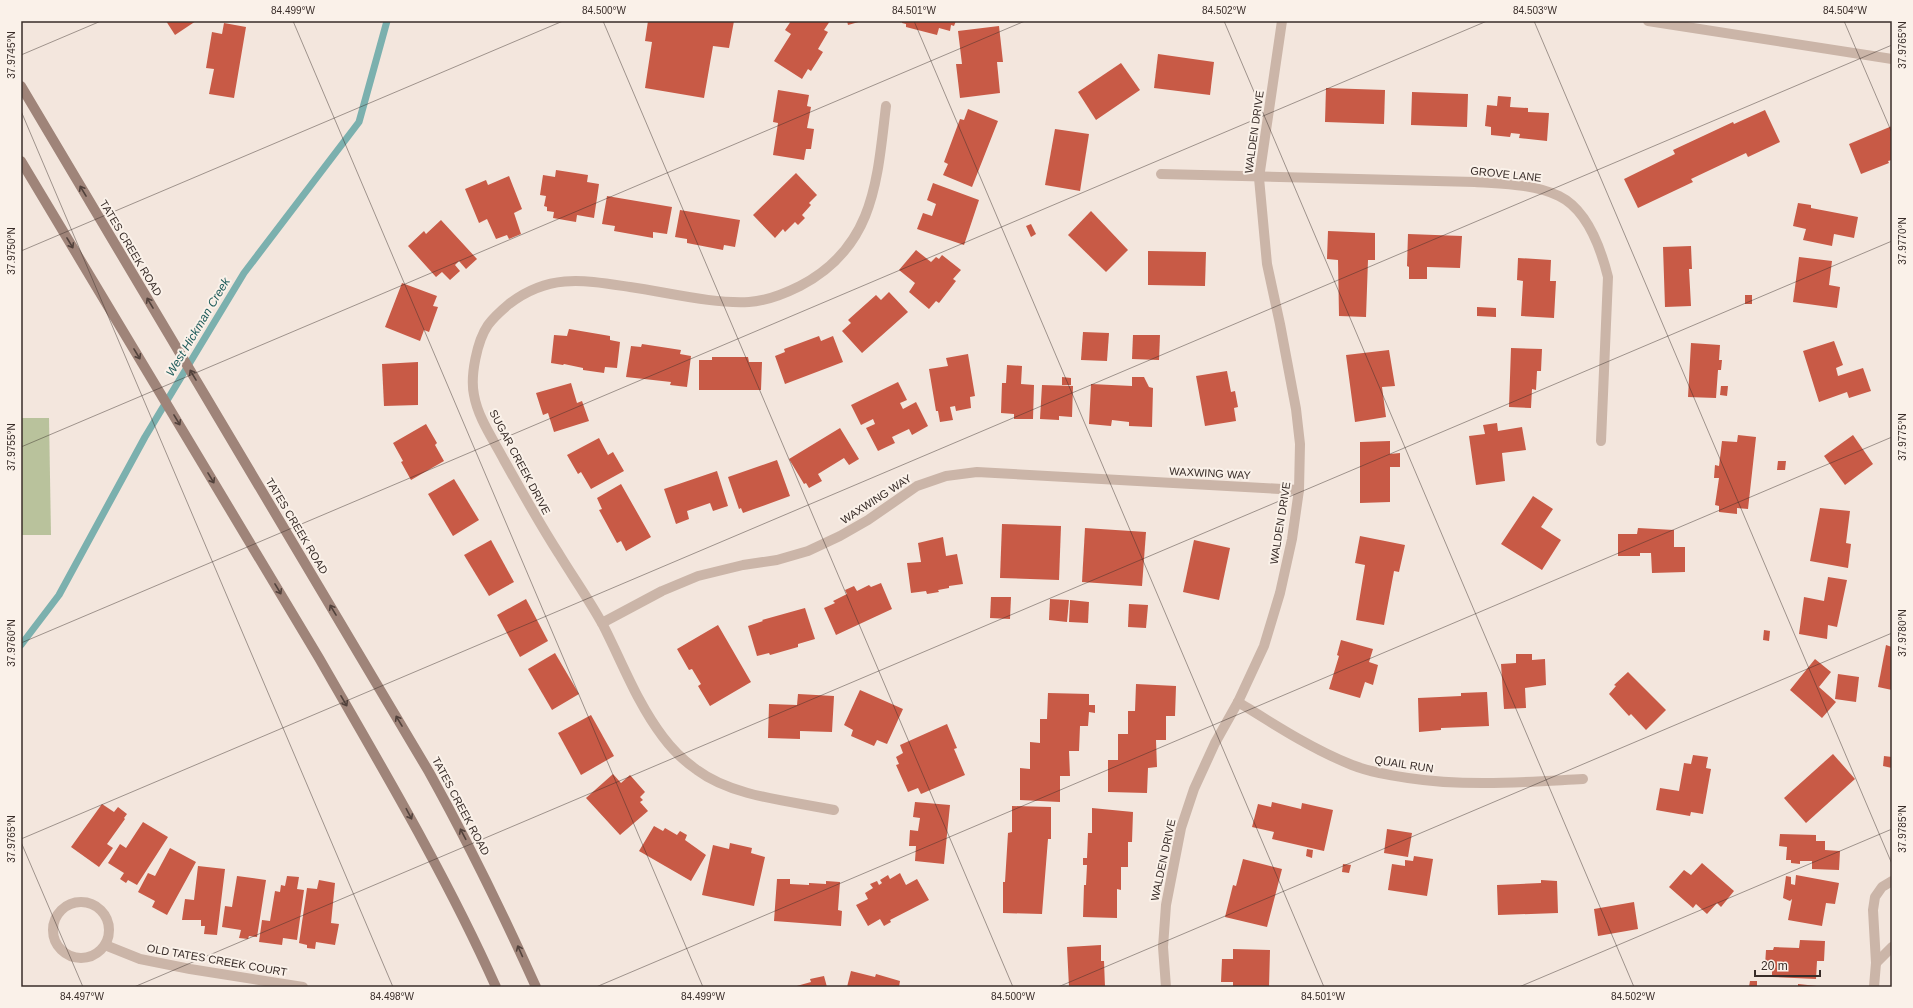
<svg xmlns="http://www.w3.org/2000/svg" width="1913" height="1008" font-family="Arial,sans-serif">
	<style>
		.green { fill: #b9c29c }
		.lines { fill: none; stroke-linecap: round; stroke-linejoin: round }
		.stream { stroke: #7bb0ae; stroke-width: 7 }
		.building { fill: #c85a46 }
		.minor { stroke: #cbb5a8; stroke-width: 10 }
		.tertiary { stroke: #cbb5a8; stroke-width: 10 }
		.secondary { stroke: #9f8479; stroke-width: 10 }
		.oneway { stroke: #52423c }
		.ticks { fill: none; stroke: #382c28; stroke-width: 1; stroke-opacity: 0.45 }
		.labels { text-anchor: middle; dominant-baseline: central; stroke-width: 4; stroke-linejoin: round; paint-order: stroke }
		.street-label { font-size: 11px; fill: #382c28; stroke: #faf1e9 }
		.water-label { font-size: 12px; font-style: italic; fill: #1d5a59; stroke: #faf1e9 }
		.neatline { fill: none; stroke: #382c28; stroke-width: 1.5 }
		.ticks-label { font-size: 10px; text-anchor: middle; fill: #382c28 }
	</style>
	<rect width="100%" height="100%" fill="#f3e6dd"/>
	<polygon class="green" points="21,418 49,418 51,535 21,535"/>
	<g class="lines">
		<polyline class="stream" points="21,645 59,595 145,437 244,273 359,122 387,21"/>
	</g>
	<g class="building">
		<polygon points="166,21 196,21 175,35"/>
		<polygon points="648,21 734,21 729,48 713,46 704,98 645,88 652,42 645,41"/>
		<polygon points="791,21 830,21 824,30 828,32 818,49 823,52 811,71 808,69 802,79 774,61 791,34 785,30"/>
		<polygon points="847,21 862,21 848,25"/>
		<polygon points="902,21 956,21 954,26 951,25 950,31 939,28 937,35 906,27 906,24 902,23"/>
		<polygon points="224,23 246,27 234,98 209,94 214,69 206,68 212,32 222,34"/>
		<polygon points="999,26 1003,62 997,62 1000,93 960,98 956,64 962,64 958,31"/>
		<polygon points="1158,54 1214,62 1210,95 1154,88"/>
		<polygon points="1121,63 1140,90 1096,120 1078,92"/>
		<polygon points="1326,88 1385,90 1384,124 1325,122"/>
		<polygon points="778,90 809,95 807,106 811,107 807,128 814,129 811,149 806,149 804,160 773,155 778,123 773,122"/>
		<polygon points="1412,92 1468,94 1467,127 1411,125"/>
		<polygon points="1498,96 1511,97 1510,107 1528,108 1528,112 1549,113 1547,141 1519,138 1520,134 1511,133 1510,137 1491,135 1491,127 1485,126 1487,105 1497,106"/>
		<polygon points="968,109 998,121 972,187 943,175 948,164 944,162 960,119 964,120"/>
		<polygon points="1765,110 1780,142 1748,157 1746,153 1691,179 1693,182 1638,208 1624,179 1675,154 1673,150 1733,122 1734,124"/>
		<polygon points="1892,126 1892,160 1888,161 1889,163 1861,174 1849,144"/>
		<polygon points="1055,129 1089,134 1080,191 1045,185"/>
		<polygon points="556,170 588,175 587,182 599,184 594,218 577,215 576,222 553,218 554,212 547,211 547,207 544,206 546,196 540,195 543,175 555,177"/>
		<polygon points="796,173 817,195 809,203 811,205 802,215 805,218 798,225 795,222 785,232 783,229 775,238 753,215"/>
		<polygon points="509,176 522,209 514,213 521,234 509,239 507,235 496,239 487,219 479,223 465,189 486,180 488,185"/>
		<polygon points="933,183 979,200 964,245 917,229 923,213 932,216 936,204 927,200"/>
		<polygon points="607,196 672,207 667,234 653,232 653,238 614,231 615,226 602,224"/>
		<polygon points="1798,203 1811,205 1811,208 1858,217 1854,238 1834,234 1832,246 1803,240 1806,229 1793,226"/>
		<polygon points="680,210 740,220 735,247 724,245 723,250 687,243 687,239 675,237"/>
		<polygon points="1091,211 1128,250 1106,272 1068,235"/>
		<polygon points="441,220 477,259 466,269 459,261 455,265 460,271 450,280 442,272 436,277 408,246 424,231 426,234"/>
		<polygon points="1031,224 1036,234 1031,237 1026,226"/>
		<polygon points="1328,231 1375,233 1375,260 1368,260 1366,317 1339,316 1338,260 1327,259"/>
		<polygon points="1408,234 1462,236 1460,268 1427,267 1427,279 1409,279 1409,267 1407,266"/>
		<polygon points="1691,246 1692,269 1689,269 1691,306 1665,307 1663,247"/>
		<polygon points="916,250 931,262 936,257 939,259 942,255 961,270 953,279 956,281 939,303 936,301 929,309 909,292 915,283 899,270"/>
		<polygon points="1148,251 1206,252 1205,286 1148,285"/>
		<polygon points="1799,257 1832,261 1829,285 1840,287 1837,308 1793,302"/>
		<polygon points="1518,258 1551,260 1550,281 1556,281 1554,318 1521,316 1523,281 1517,280"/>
		<polygon points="402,283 437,296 433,306 438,307 429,332 424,330 420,341 385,327"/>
		<polygon points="889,292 908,312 862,353 842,331 851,323 848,320 876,295 881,300"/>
		<rect x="1745" y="295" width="7" height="9"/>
		<polygon points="1477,307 1496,308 1496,317 1477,316"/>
		<polygon points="569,329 610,336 610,340 620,342 617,368 605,367 604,373 583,370 583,368 564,364 563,365 551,363 554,335 567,336"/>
		<polygon points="1083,332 1109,333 1107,361 1081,360"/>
		<polygon points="1133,335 1160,335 1159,360 1132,359"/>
		<polygon points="819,336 821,341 833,336 843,362 785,384 775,356 785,352 784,349"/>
		<polygon points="1834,341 1843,365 1836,368 1838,376 1863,368 1871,391 1849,398 1847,392 1819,402 1803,351"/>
		<polygon points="1691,343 1720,345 1719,360 1722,360 1721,370 1718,370 1716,398 1688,397"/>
		<polygon points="642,344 681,350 680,354 691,356 687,387 670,385 671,382 626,377 631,346 641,347"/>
		<polygon points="1511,348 1542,349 1541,371 1537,371 1536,390 1532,389 1531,408 1509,407"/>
		<polygon points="1389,350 1395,386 1382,387 1386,417 1355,422 1346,355"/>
		<polygon points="968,354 975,396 970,397 971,408 956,411 955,406 950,407 953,420 940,422 938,411 936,411 929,369 948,366 946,358"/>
		<polygon points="712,357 748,357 749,362 762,362 761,390 699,390 699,360 712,360"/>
		<polygon points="418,362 418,405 384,406 382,364"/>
		<polygon points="1007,365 1022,366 1021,384 1034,385 1033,419 1014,419 1014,414 1001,413 1002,383 1006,383"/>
		<polygon points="1227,371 1231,392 1235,391 1238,407 1234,408 1236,421 1205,426 1196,376"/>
		<polygon points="1062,377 1071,378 1071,385 1062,385"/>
		<polygon points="1132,377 1144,377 1149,387 1153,388 1152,427 1129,426 1129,422 1112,420 1111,426 1089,424 1091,384 1132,386"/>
		<polygon points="898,382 907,400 900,403 903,409 916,402 928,426 912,435 909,429 892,437 895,443 878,451 866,428 875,424 873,419 861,425 851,405"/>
		<polygon points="571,383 577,403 582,401 589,421 554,432 548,413 543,415 536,393"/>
		<polygon points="1042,385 1073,386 1072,417 1059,416 1059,420 1040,419"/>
		<polygon points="1721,386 1728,386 1727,396 1720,395"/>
		<polygon points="1497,423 1498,431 1522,427 1526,450 1502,453 1505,481 1476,485 1469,436 1485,434 1483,425"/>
		<polygon points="426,424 437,443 435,445 444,461 411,480 401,462 403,461 393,443"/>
		<polygon points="840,428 859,459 849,465 844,458 818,474 822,481 809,488 806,483 804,484 789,459"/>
		<polygon points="1738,435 1756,437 1748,509 1737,508 1737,514 1719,512 1719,506 1715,505 1719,478 1714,478 1715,465 1719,466 1722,441 1737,442"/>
		<polygon points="1853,435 1873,464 1845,485 1824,456"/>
		<polygon points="599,438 608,455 613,452 624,471 591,489 581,472 578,474 567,455"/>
		<polygon points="1390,441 1390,454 1400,453 1400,467 1390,467 1390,502 1360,503 1360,442"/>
		<polygon points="777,460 790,496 743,513 741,508 739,509 728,477"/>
		<polygon points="1778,461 1786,461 1785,470 1777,470"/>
		<polygon points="717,471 728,506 713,511 710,503 687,511 689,519 676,524 664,489"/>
		<polygon points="454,479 479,520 453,536 428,494"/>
		<polygon points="621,484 651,537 626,551 621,541 617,543 599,510 602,509 597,498"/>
		<polygon points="1533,496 1553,509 1541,527 1561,540 1542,570 1501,544"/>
		<polygon points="1820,508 1850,511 1846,543 1851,544 1848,568 1810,561"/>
		<polygon points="1002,524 1061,526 1059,580 1000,578"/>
		<polygon points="1085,528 1146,532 1142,586 1082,582"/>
		<polygon points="1638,528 1674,530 1674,547 1685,547 1685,572 1652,573 1651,553 1640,553 1640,556 1618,556 1618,534 1637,534"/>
		<polygon points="1360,536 1405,545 1399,572 1394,571 1384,625 1356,620 1365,565 1355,563"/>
		<polygon points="943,537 946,556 957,554 963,584 949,586 949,588 938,590 939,592 927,594 926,591 911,593 907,563 921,562 918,543"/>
		<polygon points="491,540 514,582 489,596 464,555"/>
		<polygon points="1194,540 1230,548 1219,600 1183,592"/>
		<polygon points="1828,577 1847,580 1837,627 1828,625 1827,639 1799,634 1804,597 1824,601"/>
		<polygon points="881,583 892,609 836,635 824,608 835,603 833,601 847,594 845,590 854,586 857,591 869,585 871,587"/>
		<polygon points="991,597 1011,597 1010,619 990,618"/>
		<polygon points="526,599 548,641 520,657 497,615"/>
		<polygon points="1050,599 1069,600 1067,622 1049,620"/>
		<polygon points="1070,600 1089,602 1088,623 1069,622"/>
		<polygon points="1129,604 1148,605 1146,628 1128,627"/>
		<polygon points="805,608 815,639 798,644 798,647 770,655 769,653 757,656 748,626 763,621 762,620"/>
		<polygon points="718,625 751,682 710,706 698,686 701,684 692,669 689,670 677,649"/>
		<polygon points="1764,630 1770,631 1769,641 1763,640"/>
		<polygon points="1341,640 1373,649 1369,662 1378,665 1373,685 1365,682 1360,698 1329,689 1339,656 1337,655"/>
		<polygon points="1886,645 1892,647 1892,690 1878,687"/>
		<polygon points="555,653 579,694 552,710 528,669"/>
		<polygon points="1516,654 1532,654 1532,660 1545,659 1546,685 1525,688 1526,708 1504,709 1501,664 1516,663"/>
		<polygon points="1815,659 1831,672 1819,687 1836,702 1822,718 1790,690"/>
		<polygon points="1628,672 1666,710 1646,730 1631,714 1629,716 1609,694 1616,686 1614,685"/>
		<polygon points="1838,674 1859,677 1856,702 1835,699"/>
		<polygon points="1136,684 1176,686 1175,716 1166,716 1166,740 1156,740 1157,767 1148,768 1147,793 1108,792 1108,760 1118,760 1118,734 1128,734 1128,711 1135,711"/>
		<polygon points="860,690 903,709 887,744 877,740 874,746 851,736 853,730 844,725"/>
		<polygon points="1487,692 1489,726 1441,728 1441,730 1419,732 1418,698 1461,696 1461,693"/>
		<polygon points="1048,693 1089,694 1089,705 1095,705 1095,713 1089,712 1088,726 1080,726 1079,751 1069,751 1070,776 1060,776 1060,802 1020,800 1020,768 1030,769 1030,742 1040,743 1040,719 1047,719"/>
		<polygon points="798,694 834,696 832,732 800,731 800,739 768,738 769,704 797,705"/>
		<polygon points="591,715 614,756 581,775 558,733"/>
		<polygon points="947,724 957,748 954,749 965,775 921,794 918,788 908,792 896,765 899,764 896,757 903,753 900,745"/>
		<polygon points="1833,754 1855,779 1806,823 1784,798"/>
		<polygon points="1693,755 1708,757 1706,768 1711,769 1703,814 1691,812 1690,816 1656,810 1660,788 1679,791 1684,763 1691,764"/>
		<polygon points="1884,756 1892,757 1892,768 1883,766"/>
		<polygon points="613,774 621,783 630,775 645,792 640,797 643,800 640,802 648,811 620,835 586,798"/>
		<polygon points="915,802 950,805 944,864 915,861 916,846 909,846 910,830 918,831 920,818 913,817"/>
		<polygon points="1272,802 1301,809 1302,803 1333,810 1324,851 1272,839 1274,832 1252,827 1258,804 1271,807"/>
		<polygon points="102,804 114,812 118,807 127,814 124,818 125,819 107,844 113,848 99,867 71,847"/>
		<polygon points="1012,806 1051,807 1051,839 1048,839 1042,914 1003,913 1003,882 1005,882 1008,833 1012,832"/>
		<polygon points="1092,808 1133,812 1132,842 1128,842 1128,867 1121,867 1121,890 1117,889 1117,918 1083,917 1084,885 1086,885 1087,865 1083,865 1083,858 1087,858 1088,833 1092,833"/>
		<polygon points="143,822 168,837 137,885 128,880 126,883 120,879 124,873 108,863 120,844 126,848"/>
		<polygon points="654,826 663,831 665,828 677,835 680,831 687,835 685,840 706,855 691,881 639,851"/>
		<polygon points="1387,829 1412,833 1408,857 1384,853"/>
		<polygon points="1780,834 1816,835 1816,841 1825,841 1825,850 1840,851 1839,870 1812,869 1812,861 1800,861 1800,864 1791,863 1791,860 1786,860 1787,847 1779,846"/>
		<polygon points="730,843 752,848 751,853 765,857 754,906 702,895 713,845 729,849"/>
		<polygon points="170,848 196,862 167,915 152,907 155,901 138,892 148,873 155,876"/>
		<polygon points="1307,849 1313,850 1312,858 1306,856"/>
		<polygon points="1414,856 1433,859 1427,896 1388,890 1392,864 1405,866 1405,860 1413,861"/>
		<polygon points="1243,859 1282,869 1267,927 1225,917 1233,885 1236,886"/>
		<polygon points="1702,863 1734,891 1721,907 1717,903 1707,914 1696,904 1693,908 1669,887 1684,870 1691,875"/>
		<polygon points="1343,864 1351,865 1349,873 1342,872"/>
		<polygon points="198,866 225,869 217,935 204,934 205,926 201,926 201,920 182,920 185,899 194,900"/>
		<polygon points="900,873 906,885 917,879 929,900 890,920 891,922 884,926 880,919 868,926 856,905 868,899 865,893 873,888 870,884 877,881 879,885 882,883 880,880 888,875 890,879"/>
		<polygon points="1796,875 1839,883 1835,904 1826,903 1822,926 1788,920 1792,899 1790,901 1783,898 1786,876 1791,877 1791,884 1795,885"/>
		<polygon points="237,876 266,880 257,937 249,936 248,939 239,938 241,930 222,927 225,906 232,907"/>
		<polygon points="287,876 299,877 297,889 304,890 297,940 283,938 282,945 259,942 262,920 270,921 275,891 280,892 281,885 285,886"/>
		<polygon points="777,879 790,879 790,884 809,885 809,883 826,884 826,881 840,882 838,910 842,911 841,926 774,921"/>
		<polygon points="319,880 335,883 331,923 339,924 335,945 316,942 315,949 307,948 307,945 299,943 307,888 317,889"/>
		<polygon points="1541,880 1557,881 1558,913 1498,915 1497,885 1541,883"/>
		<polygon points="1634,902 1638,929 1598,936 1594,909"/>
		<polygon points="1800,940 1825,941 1824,961 1817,961 1816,979 1772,977 1772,966 1765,965 1766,950 1773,950 1774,947 1799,948"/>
		<polygon points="1101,945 1101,961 1104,961 1105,987 1069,987 1067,947"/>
		<polygon points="1233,949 1270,950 1269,987 1233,987 1233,982 1221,982 1222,959 1233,959"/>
		<polygon points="851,971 875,977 876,974 900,981 899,987 847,987"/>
		<polygon points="824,976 827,987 793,987 811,982 810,979"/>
		<polygon points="1750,981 1757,981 1757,987 1749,987"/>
		<polygon points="1798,984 1817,986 1817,987 1798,987"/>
	</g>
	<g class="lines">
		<g class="minor">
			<path d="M1161 174 1475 182C1503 184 1534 184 1559 196 1588 210 1601 249 1608 277L1601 441"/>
			<polyline points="602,623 662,591 698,576 743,565 777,560 808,551 840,536 868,520 917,486 946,476 977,472 1299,490"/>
			<path d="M1238 702C1275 725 1312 749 1352 765 1370 772 1389 775 1408 778 1467 787 1525 782 1583 779"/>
			<path d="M834 810C791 801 733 797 697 770 684 761 672 749 663 737 637 703 622 662 603 625 590 601 573 577 559 554 539 523 522 492 504 460 493 439 478 418 474 395 470 376 477 341 488 325 493 318 503 309 509 304 549 273 584 280 630 287 667 292 711 304 749 302 767 301 784 294 800 286 875 247 877 180 886 106"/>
			<circle cx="81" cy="930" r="28"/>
			<polyline points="105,945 140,959 190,969 303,987"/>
			<polyline points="1876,963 1892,947"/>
			<polyline points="1166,987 1163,947 1166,905 1181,828 1194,789 1215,743 1238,702 1264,646 1280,593 1292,539 1299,490 1300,444 1296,409 1280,324 1267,264 1259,178 1282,21"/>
			<polyline points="1874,987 1876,963 1873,910 1875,897 1882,887 1892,881"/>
		</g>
		<polyline class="tertiary" points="1648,21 1892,59"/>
		<g class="secondary">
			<path d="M21 86 429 772C468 842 503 914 536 987"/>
			<path d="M21 161C120 327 221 492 319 658 381 766 445 873 496 987"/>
		</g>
	</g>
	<defs><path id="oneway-shaft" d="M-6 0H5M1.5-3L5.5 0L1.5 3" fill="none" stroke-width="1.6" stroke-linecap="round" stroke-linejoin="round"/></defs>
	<g class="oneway">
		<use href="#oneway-shaft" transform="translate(83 191) rotate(-121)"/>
		<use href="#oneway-shaft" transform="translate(70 243) rotate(59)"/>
		<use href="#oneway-shaft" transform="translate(150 303) rotate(-121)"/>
		<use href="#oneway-shaft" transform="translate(137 354) rotate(59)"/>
		<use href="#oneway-shaft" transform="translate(193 375) rotate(-121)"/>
		<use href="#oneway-shaft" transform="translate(177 420) rotate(59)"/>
		<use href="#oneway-shaft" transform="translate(211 478) rotate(59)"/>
		<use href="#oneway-shaft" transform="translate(278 589) rotate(59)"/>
		<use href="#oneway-shaft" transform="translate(333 610) rotate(-121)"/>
		<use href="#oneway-shaft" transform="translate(344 701) rotate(60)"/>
		<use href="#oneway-shaft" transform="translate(399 721) rotate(-121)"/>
		<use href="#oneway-shaft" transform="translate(409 814) rotate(62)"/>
		<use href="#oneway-shaft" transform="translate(463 834) rotate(-118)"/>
		<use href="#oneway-shaft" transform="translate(520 951) rotate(-114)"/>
	</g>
	<path class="ticks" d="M293 21 703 987M603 21 1013 987M914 21 1324 987M1224 21 1634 987M1534 21 1892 864M1844 21 1892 133M21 55 101 21M21 111 393 987M21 251 563 21M21 447 1025 21M21 643 1487 21M21 839 1892 45M21 842 83 987M134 987 1892 241M596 987 1892 437M1058 987 1892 633M1519 987 1892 829"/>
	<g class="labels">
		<g class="street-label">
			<text transform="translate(1254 132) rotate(-82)">WALDEN DRIVE</text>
			<text transform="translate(1506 174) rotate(6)">GROVE LANE</text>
			<text transform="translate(131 248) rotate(59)">TATES CREEK ROAD</text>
			<text transform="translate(520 462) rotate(62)">SUGAR CREEK DRIVE</text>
			<text transform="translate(1210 473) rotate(3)">WAXWING WAY</text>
			<text transform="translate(876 499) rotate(-33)">WAXWING WAY</text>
			<text transform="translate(1280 523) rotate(-81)">WALDEN DRIVE</text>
			<text transform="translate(297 526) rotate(59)">TATES CREEK ROAD</text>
			<text transform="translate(1404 764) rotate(9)">QUAIL RUN</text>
			<text transform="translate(461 806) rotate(62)">TATES CREEK ROAD</text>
			<text transform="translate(1163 860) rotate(-78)">WALDEN DRIVE</text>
			<text transform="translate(217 960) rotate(10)">OLD TATES CREEK COURT</text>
		</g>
		<g class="water-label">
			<text transform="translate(198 327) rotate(-59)">West Hickman Creek</text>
		</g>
	</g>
	<rect width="1913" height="1008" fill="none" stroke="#faf1e9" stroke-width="44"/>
	<path d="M1755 970v6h65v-6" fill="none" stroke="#382c28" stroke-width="2"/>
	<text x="1761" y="970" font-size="12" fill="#382c28" stroke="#faf1e9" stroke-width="3" paint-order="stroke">20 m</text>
	<rect x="22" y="22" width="1869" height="964" class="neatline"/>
	<g class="ticks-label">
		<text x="293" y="14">84.499°W</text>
		<text x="604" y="14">84.500°W</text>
		<text x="914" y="14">84.501°W</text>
		<text x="1224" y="14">84.502°W</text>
		<text x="1535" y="14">84.503°W</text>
		<text x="1845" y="14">84.504°W</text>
		<text transform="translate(1902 45) rotate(-90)" y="4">37.9765°N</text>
		<text transform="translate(11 55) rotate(-90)" y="4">37.9745°N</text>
		<text transform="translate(1902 241) rotate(-90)" y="4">37.9770°N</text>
		<text transform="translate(11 251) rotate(-90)" y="4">37.9750°N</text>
		<text transform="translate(1902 437) rotate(-90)" y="4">37.9775°N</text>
		<text transform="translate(11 447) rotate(-90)" y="4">37.9755°N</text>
		<text transform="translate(1902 633) rotate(-90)" y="4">37.9780°N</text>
		<text transform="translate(11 643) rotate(-90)" y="4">37.9760°N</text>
		<text transform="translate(1902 829) rotate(-90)" y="4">37.9785°N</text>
		<text transform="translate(11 839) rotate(-90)" y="4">37.9765°N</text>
		<text x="82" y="1000">84.497°W</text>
		<text x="392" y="1000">84.498°W</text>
		<text x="703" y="1000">84.499°W</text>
		<text x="1013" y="1000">84.500°W</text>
		<text x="1323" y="1000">84.501°W</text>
		<text x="1633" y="1000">84.502°W</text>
	</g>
</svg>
